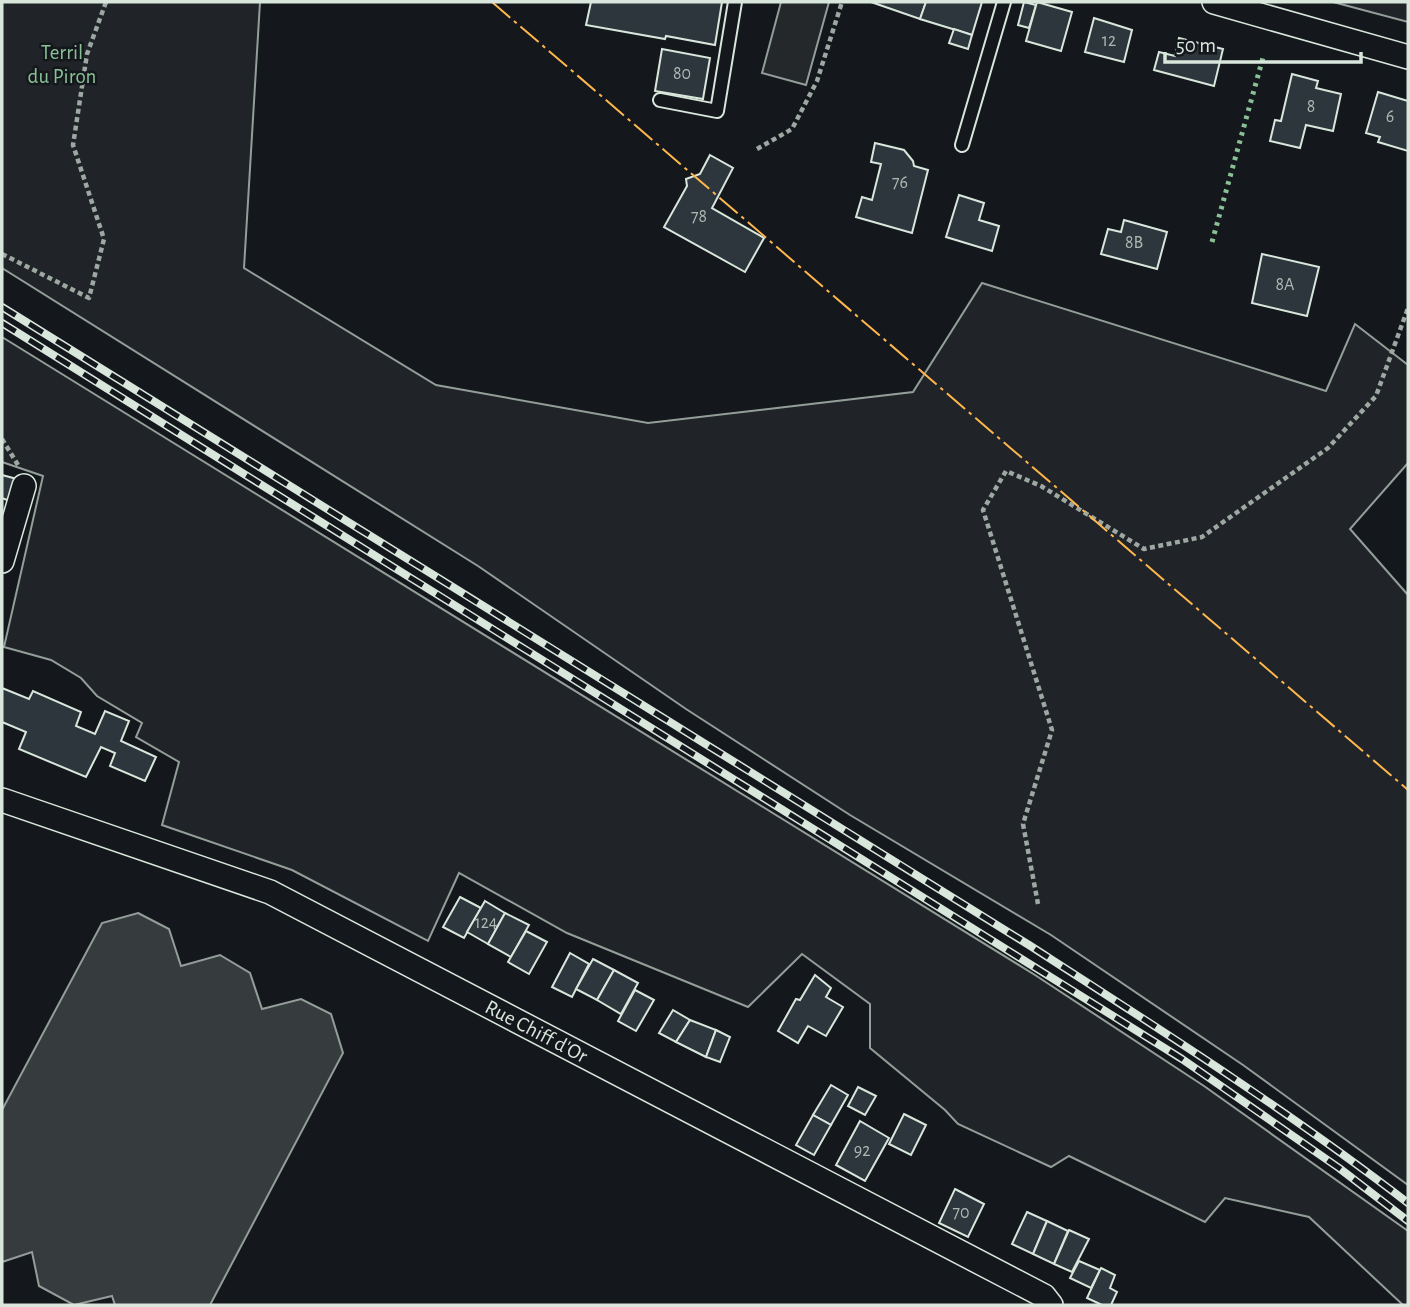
<svg xmlns="http://www.w3.org/2000/svg" width="1410" height="1307" font-family="'Alegreya Sans',sans-serif">
	<style>
		.green { fill: #202428; stroke: #939e99; stroke-width: 2 }
		.parking { fill: #24282b; stroke: #939e99; stroke-width: 2 }
		.water { fill: #363b3e; stroke: #939e99; stroke-width: 2 }
		.building { fill: #2c363c; stroke: #d8e6dc; stroke-width: 2 }
		.lines { fill: none; stroke-linecap: round; stroke-linejoin: round }
		.lane-casing { stroke: #d8e6dc; stroke-width: 16 }
		.street-casing { stroke: #d8e6dc; stroke-width: 26 }
		.path { stroke: #9da8a2; stroke-width: 4.5; stroke-dasharray: 5 3.5; stroke-linecap: butt }
		.lane { stroke: #14181c; stroke-width: 12 }
		.street { stroke: #14181c; stroke-width: 23 }
		.rail-casing { stroke: #d8e6dc; stroke-width: 8 }
		.rail { stroke: #14181c; stroke-width: 5; stroke-dasharray: 16; stroke-linecap: butt }
		.hedge { stroke: #8ac095; stroke-width: 5; stroke-dasharray: 3.5 5; stroke-linecap: butt }
		.power { stroke: #ffb74d; stroke-width: 2; stroke-dasharray: 24 5 3.5 5; stroke-linecap: butt }
		.labels { text-anchor: middle; dominant-baseline: central; stroke-width: 5; stroke-linejoin: round; paint-order: stroke }
		.number-label { font-size: 18px; fill: #adbab4 }
		.park-label { font-size: 21px; fill: #8ac095; stroke: #14181c }
		.street-label { font-size: 21px; fill: #d8e6dc; stroke: #14181c }
	</style>
	<rect width="100%" height="100%" fill="#14181c"/>
	<g class="green">
		<polygon points="2,2 260,2 244,268 436,385 648,423 913,392 982,283 1326,391 1355,324 1408,365 1408,463 1350,529 1408,595 1408,1185 1243,1065 1051,935 850,815 686,709 478,566 2,268"/>
		<polygon points="1333,2 1408,2 1408,22"/>
		<polygon points="2,337 1035,975 1204,1086 1408,1231 1408,1305 1403,1305 1309,1217 1225,1198 1205,1222 1069,1156 1051,1167 958,1124 945,1110 870,1048 870,1004 802,954 748,1007 567,933 459,873 428,941 292,870 162,825 179,762 136,737 142,723 97,696 81,678 51,660 4,647 43,476 2,462"/>
	</g>
	<polygon class="parking" points="781,2 829,2 806,85 762,73"/>
	<polygon class="water" points="138,913 169,929 181,966 220,955 250,973 262,1009 301,999 331,1014 343,1053 210,1305 115,1305 112,1296 74,1305 39,1286 32,1252 2,1262 2,1110 102,923"/>
	<g class="building">
		<polygon points="591,2 722,2 715,45 666,36 665,39 586,25"/>
		<polygon points="871,2 926,2 920,19"/>
		<polygon points="926,2 982,2 972,35 920,19"/>
		<polygon points="1024,2 1036,5 1029,28 1018,25"/>
		<polygon points="1037,2 1072,12 1061,51 1026,41"/>
		<polygon points="1094,18 1132,30 1124,62 1085,52"/>
		<polygon points="954,29 972,35 968,49 949,43"/>
		<polygon points="1179,38 1223,49 1214,86 1154,70 1159,52 1175,56"/>
		<polygon points="662,49 710,58 703,99 655,91"/>
		<polygon points="1292,74 1318,81 1316,88 1341,94 1333,131 1306,125 1300,148 1270,141 1275,120 1281,121"/>
		<polygon points="1378,92 1408,101 1408,151 1378,142 1380,137 1366,133"/>
		<polygon points="875,143 904,150 913,161 914,166 928,170 912,233 856,217 862,197 872,200 881,164 871,162"/>
		<polygon points="710,155 733,168 712,208 764,238 745,272 664,227 687,186 686,179 700,174"/>
		<polygon points="959,195 984,203 979,220 999,226 992,251 946,237"/>
		<polygon points="1124,220 1167,232 1157,269 1101,254 1108,229 1121,232"/>
		<polygon points="1262,254 1319,267 1307,316 1252,303"/>
		<polygon points="2,475 17,479 12,502 2,498"/>
		<polygon points="2,688 29,699 33,691 81,712 76,726 95,734 105,711 129,721 121,741 156,757 145,781 110,766 115,753 101,747 86,777 19,749 26,732 2,722"/>
		<polygon points="460,897 481,908 464,938 443,927"/>
		<polygon points="485,901 505,913 488,944 467,932"/>
		<polygon points="505,913 529,925 511,957 488,944"/>
		<polygon points="526,931 547,942 529,974 508,962"/>
		<polygon points="570,953 589,964 572,997 552,987"/>
		<polygon points="593,959 614,970 597,1000 576,989"/>
		<polygon points="614,970 638,983 621,1014 597,1000"/>
		<polygon points="815,975 831,988 826,997 843,1007 826,1036 808,1026 798,1043 778,1031 796,999 800,1000"/>
		<polygon points="635,990 654,1000 636,1031 618,1021"/>
		<polygon points="673,1010 690,1020 676,1042 659,1033"/>
		<polygon points="690,1020 716,1030 706,1057 676,1042"/>
		<polygon points="716,1030 730,1037 720,1062 706,1057"/>
		<polygon points="831,1085 848,1095 831,1125 813,1115"/>
		<polygon points="858,1087 876,1096 865,1115 848,1106"/>
		<polygon points="904,1114 926,1125 911,1155 889,1144"/>
		<polygon points="813,1115 831,1125 814,1155 796,1145"/>
		<polygon points="860,1121 889,1138 865,1181 836,1165"/>
		<polygon points="955,1189 984,1204 968,1237 939,1223"/>
		<polygon points="1027,1212 1047,1221 1033,1254 1012,1244"/>
		<polygon points="1047,1221 1068,1231 1054,1264 1033,1254"/>
		<polygon points="1069,1230 1089,1239 1072,1272 1054,1264"/>
		<polygon points="1079,1261 1100,1270 1091,1288 1070,1278"/>
		<polygon points="1101,1268 1115,1275 1110,1288 1117,1292 1111,1305 1102,1305 1087,1298"/>
	</g>
	<g class="lines">
		<g class="lane-casing">
			<g id="lane">
				<polyline points="660,100 717,111 735,2"/>
				<polyline points="962,145 1004,2"/>
			</g>
		</g>
		<g class="street-casing">
			<g id="street">
				<polyline points="1214,2 1408,57"/>
				<polyline points="2,561 24,486"/>
				<path id="s1" d="M2 800 270 892 1044 1296 1051 1305"/>
			</g>
		</g>
		<g class="path">
			<polyline points="757,149 792,129 817,81 842,2"/>
			<polyline points="2,254 89,298 104,239 73,145 87,54 106,2"/>
			<polyline points="2,439 18,465"/>
			<polyline points="1038,904 1023,824 1052,730 983,510 1006,471 1041,486 1144,549 1202,537 1328,448 1376,396 1408,308"/>
		</g>
		<use href="#lane" class="lane"/>
		<use href="#street" class="street"/>
		<g class="rail-casing">
			<g id="rail">
				<path d="M2 307 1029 945C1158 1028 1287 1110 1408 1203"/>
				<polyline points="2,323 1182,1059 1339,1168 1408,1221"/>
			</g>
		</g>
		<use href="#rail" class="rail"/>
		<polyline class="hedge" points="1212,242 1264,54"/>
		<polyline class="power" points="492,2 1408,790"/>
	</g>
	<g class="labels">
		<g class="number-label">
			<text x="1109" y="41">12</text>
			<text x="682" y="74">80</text>
			<text x="1311" y="107">8</text>
			<text x="1390" y="117">6</text>
			<text x="900" y="183">76</text>
			<text x="699" y="217">78</text>
			<text x="1134" y="243">8B</text>
			<text x="1285" y="285">8A</text>
			<text x="486" y="923">124</text>
			<text x="862" y="1151">92</text>
			<text x="961" y="1213">70</text>
		</g>
		<g class="park-label">
			<text x="62" y="52">Terril<tspan x="62" dy="24">du Piron</tspan></text>
		</g>
		<g class="street-label">
			<text stroke="none"><textPath href="#s1" startOffset="584">Rue Chiff d'Or</textPath></text>
		</g>
	</g>
	<rect width="1410" height="1307" fill="none" stroke="#d8e6dc" stroke-width="7"/>
	<path d="M1165 52v10h196v-10" fill="none" stroke="#d8e6dc" stroke-width="3.5"/>
	<text x="1176" y="52" font-size="21" fill="#d8e6dc" stroke="#14181c" stroke-width="5" paint-order="stroke">50 m</text>
</svg>
